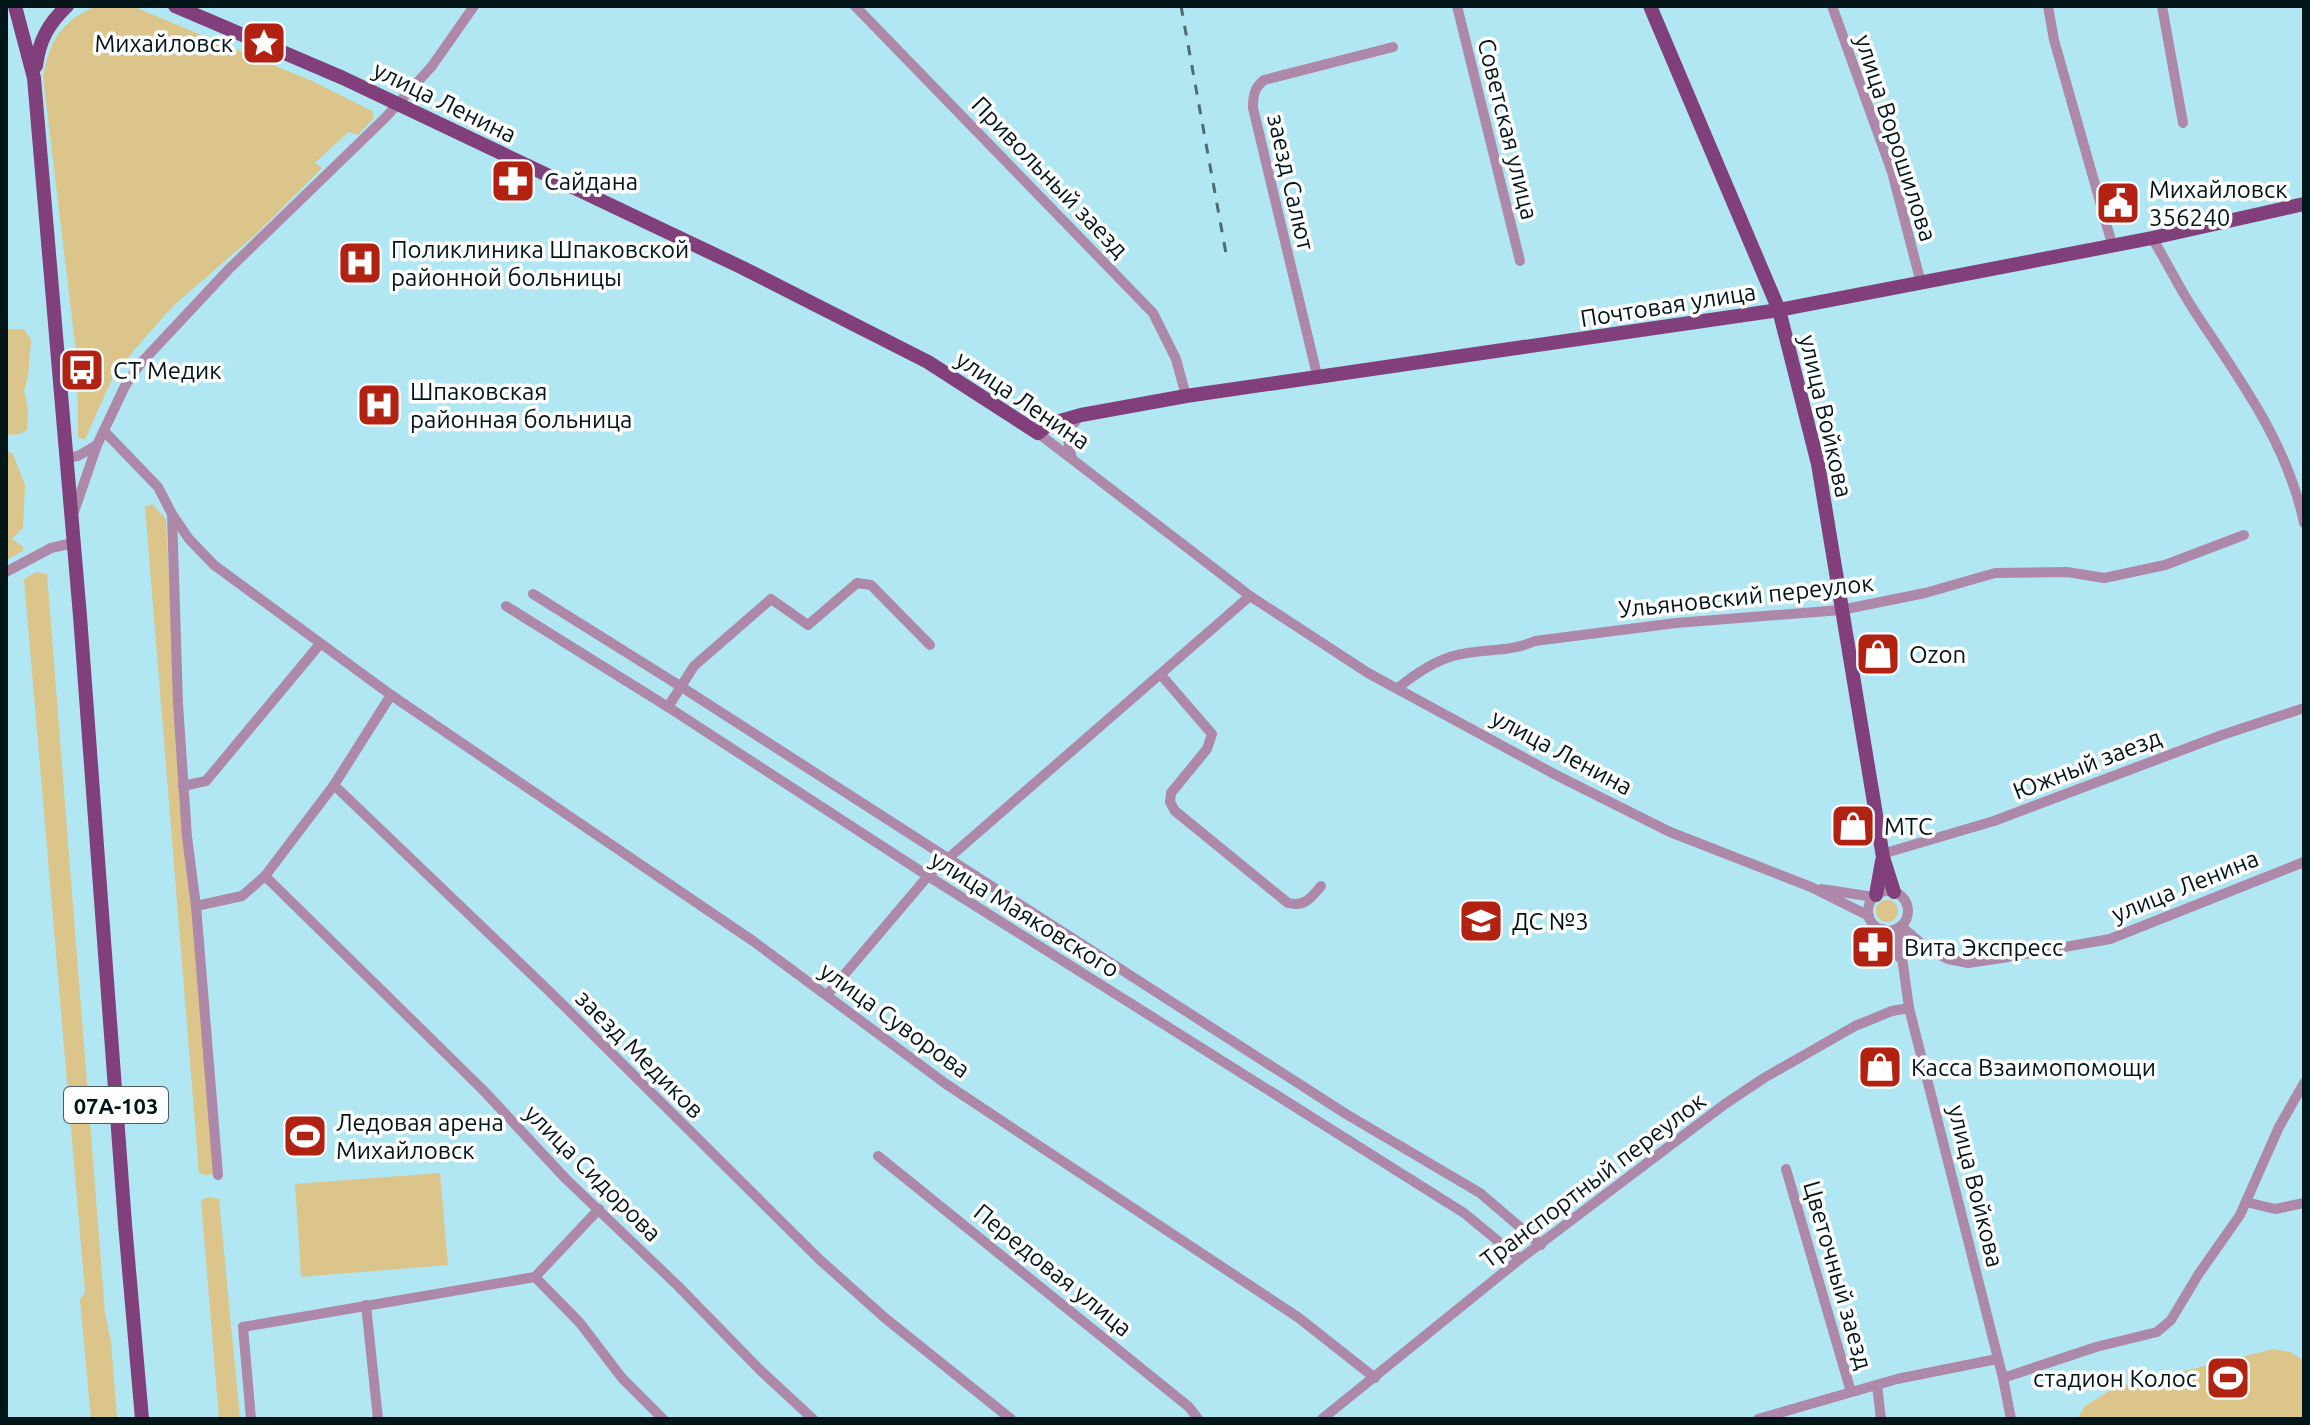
<svg xmlns="http://www.w3.org/2000/svg" width="2310" height="1425" font-family="Ubuntu,sans-serif">
	<style>
		.green { fill: #dbc58a }
		.lines { fill: none; stroke-linecap: round; stroke-linejoin: round }
		.minor { stroke: #ad88a9; stroke-width: 10 }
		.major { stroke: #81407b; stroke-width: 14 }
		.rail { stroke: #4b6d74; stroke-width: 3; stroke-dasharray: 10 10; stroke-linecap: butt }
		.labels { text-anchor: middle; dominant-baseline: central; stroke-width: 7; stroke-linejoin: round; paint-order: stroke }
		.shield { fill: #fdfdfd; stroke: #4d5b5d; stroke-width: 2 }
		.shield-label { font-size: 22px; font-weight: bold; fill: #021619 }
		.poi-label { font-size: 24px; fill: #021619; stroke: #fdfdfd; text-anchor: start }
		.street-label { font-size: 24px; fill: #021619; stroke: #fdfdfd }
	</style>
	<rect width="100%" height="100%" fill="#b1e7f2"/>
	<g class="green">
		<path d="M97 6H132L314 82 372 111 374 118 358 135 348 132 315 163 322 168 256 234 174 305 135 349 112 379 85 439 78 438 77 360 43 77C50 40 61 21 97 6Z"/>
		<polygon points="6,329 24,329 31,340 28,377 24,390 28,409 27,430 20,434 6,435"/>
		<polygon points="6,450 13,454 25,485 23,528 12,539 23,547 23,551 6,560"/>
		<polygon points="152,504 166,519 175,705 214,1174 206,1175 199,1173 145,507"/>
		<polygon points="36,572 47,574 105,1313 111,1341 117,1419 91,1419 80,1300 85,1292 24,579"/>
		<circle cx="1887" cy="911" r="11"/>
		<polygon points="440,1173 448,1265 301,1277 295,1184"/>
		<polygon points="209,1197 219,1199 240,1419 219,1419 201,1200"/>
		<polygon points="2274,1349 2290,1352 2304,1361 2304,1419 2077,1419 2085,1406 2114,1388"/>
	</g>
	<g class="lines">
		<g class="minor">
			<polyline points="855,6 1153,313 1176,359 1186,396"/>
			<polyline points="1457,6 1520,261"/>
			<polyline points="1832,6 1892,172 1921,283"/>
			<polyline points="2048,6 2054,40 2112,244"/>
			<polyline points="2162,6 2183,123"/>
			<path d="M2152 238C2167 262 2179 288 2195 312 2239 379 2287 442 2304 523"/>
			<path d="M1318 379 1253 108C1253 96 1254 88 1264 80L1393 47"/>
			<polyline points="104,431 158,487 172,514 178,704 187,837 196,906 218,1175"/>
			<polyline points="1038,433 1250,596 1368,673 1556,775 1670,832 1811,887 1869,916"/>
			<polyline points="65,458 78,456 95,446"/>
			<path d="M1072 458C1065 440 1068 428 1081 415"/>
			<polyline points="74,512 97,445 125,386 141,363 229,269 386,117 432,66 474,6"/>
			<polyline points="172,514 189,539 214,565 391,695 753,941 946,1084 1299,1318 1375,1378"/>
			<polyline points="6,572 51,548 73,543"/>
			<polyline points="533,594 680,686 1346,1114 1480,1193 1541,1245"/>
			<polyline points="506,606 668,707 928,876 1464,1213 1520,1259"/>
			<path d="M1161 675 1212 734 1207 749 1171 793 1170 802 1175 811 1288 903C1305 907 1311 898 1321 886"/>
			<path d="M1398 688C1415 674 1432 662 1453 656 1481 648 1508 653 1535 641L1676 623 1841 610 1925 593 1995 573 2067 572 2104 578 2165 565 2244 535"/>
			<polyline points="668,707 694,666 771,599 808,625 857,583 871,585 930,645"/>
			<polyline points="334,785 391,695"/>
			<polyline points="183,786 206,781 320,644"/>
			<polyline points="1882,854 1994,821 2222,735 2304,708"/>
			<polyline points="265,876 334,785 550,992 819,1259 885,1318 1011,1419"/>
			<polyline points="1821,889 1874,897"/>
			<circle cx="1888" cy="911" r="20"/>
			<polyline points="196,906 242,896 265,876 483,1090 566,1179 678,1286 761,1371 813,1419"/>
			<polyline points="1901,926 1929,950 1948,959 1968,963 2002,958 2110,939 2304,862"/>
			<polyline points="1898,928 1909,1008 2003,1378 2011,1419"/>
			<polyline points="1883,929 1900,958"/>
			<polyline points="827,995 928,876 1250,596"/>
			<polyline points="878,1156 1189,1407 1198,1419"/>
			<polyline points="1786,1169 1851,1392"/>
			<polyline points="2246,1202 2275,1209 2304,1203"/>
			<polyline points="599,1209 535,1277 580,1323 622,1378 663,1419"/>
			<polyline points="366,1305 378,1419"/>
			<polyline points="2003,1378 2096,1347 2157,1332 2171,1320 2198,1275 2240,1215 2279,1127 2304,1083"/>
			<polyline points="1877,1385 1881,1419"/>
			<polyline points="251,1419 243,1327 535,1277"/>
			<polyline points="1322,1419 1520,1259 1725,1104 1764,1078 1855,1026 1892,1011 1909,1008"/>
			<polyline points="1758,1419 1897,1379 1997,1359"/>
		</g>
		<g class="major">
			<polyline points="15,6 34,78 80,616 125,1224 142,1419"/>
			<polyline points="175,6 343,78 743,268 928,362 1038,433 1049,424 1081,415 1186,396 1779,310 2152,238 2304,204"/>
			<polyline points="1650,6 1779,310 1818,464 1883,857 1894,892"/>
			<path d="M36 66C39 41 48 24 67 6"/>
			<polyline points="1876,895 1882,861"/>
		</g>
		<polyline class="rail" points="1181,6 1227,259"/>
	</g>
	<defs>
		<g id="sight-square" transform="scale(2.3)"><rect x="-9" y="-9" width="18" height="18" rx="4" fill="#b12212" stroke="#fdfdfd"/><path d="M0-6L1.8-2.2L6-1.7L2.9 1.2L3.7 5.4L0 3.3L-3.7 5.4L-2.9 1.2L-6-1.7L-1.8-2.2Z" fill="#fff"/></g>
		<g id="pharmacy-square" transform="scale(2.3)"><rect x="-9" y="-9" width="18" height="18" rx="4" fill="#b12212" stroke="#fdfdfd"/><path d="M-2-6h4v4h4v4h-4v4h-4v-4h-4v-4h4Z" fill="#fff"/></g>
		<g id="civic-square" transform="scale(2.3)"><rect x="-9" y="-9" width="18" height="18" rx="4" fill="#b12212" stroke="#fdfdfd"/><path d="M-.6-6.5H3V-4.5H.6V-3L4-1V1h2V6H-6V1h2V-1L-.6-3ZM-1.2 2.5V6h2.4V2.5Z" fill="#fff"/></g>
		<g id="hospital-square" transform="scale(2.3)"><rect x="-9" y="-9" width="18" height="18" rx="4" fill="#b12212" stroke="#fdfdfd"/><path d="M-5-5h3v3.5h4V-5h3V5h-3V1.5h-4V5h-3Z" fill="#fff"/></g>
		<g id="bus-square" transform="scale(2.3)"><rect x="-9" y="-9" width="18" height="18" rx="4" fill="#b12212" stroke="#fdfdfd"/><path d="M-5-6H5V4H4V6H2V4H-2V6H-4V4H-5ZM-3.5-4V0h7V-4ZM-3.5 1.2v1.5H-2V1.2ZM2 1.2v1.5H3.5V1.2Z" fill="#fff"/></g>
		<g id="shop-square" transform="scale(2.3)"><rect x="-9" y="-9" width="18" height="18" rx="4" fill="#b12212" stroke="#fdfdfd"/><path d="M-5-2.5h2.3a2.7 3.5 0 0 1 5.4 0H5L5.5 6h-11ZM-1.5-2.5h3a1.5 2.3 0 0 0-3 0Z" fill="#fff"/></g>
		<g id="school-square" transform="scale(2.3)"><rect x="-9" y="-9" width="18" height="18" rx="4" fill="#b12212" stroke="#fdfdfd"/><path d="M0-5L7-2L0 1L-7-2ZM-4 1L0 2.5L4 1V4Q0 6-4 4Z" fill="#fff"/></g>
		<g id="stadium-square" transform="scale(2.3)"><rect x="-9" y="-9" width="18" height="18" rx="4" fill="#b12212" stroke="#fdfdfd"/><path d="M0-5a6.5 5 0 1 0 0 10a6.5 5 0 1 0 0-10ZM-3.5-1.8h7v3.6h-7Z" fill="#fff"/></g>
	</defs>
	<g fill-rule="evenodd">
		<use href="#sight-square" x="264" y="43"/>
		<use href="#pharmacy-square" x="513" y="181"/>
		<use href="#civic-square" x="2118" y="203"/>
		<use href="#hospital-square" x="360" y="263"/>
		<use href="#bus-square" x="82" y="370"/>
		<use href="#hospital-square" x="379" y="405"/>
		<use href="#shop-square" x="1878" y="654"/>
		<use href="#shop-square" x="1853" y="826"/>
		<use href="#school-square" x="1481" y="921"/>
		<use href="#pharmacy-square" x="1873" y="947"/>
		<use href="#shop-square" x="1880" y="1067"/>
		<use href="#stadium-square" x="305" y="1136"/>
		<use href="#stadium-square" x="2228" y="1378"/>
	</g>
	<g class="labels">
		<rect class="shield" x="64" y="1087" width="104" height="36" rx="6"/>
		<g class="shield-label">
			<text x="116" y="1105">07А-103</text>
		</g>
		<g class="poi-label">
			<text x="233" y="43" text-anchor="end">Михайловск</text>
			<text x="544" y="181">Сайдана</text>
			<text x="2149" y="189">Михайловск<tspan x="2149" dy="28">356240</tspan></text>
			<text x="391" y="249">Поликлиника Шпаковской<tspan x="391" dy="28">районной больницы</tspan></text>
			<text x="113" y="370">СТ Медик</text>
			<text x="410" y="391">Шпаковская<tspan x="410" dy="28">районная больница</tspan></text>
			<text x="1909" y="654">Ozon</text>
			<text x="1884" y="826">МТС</text>
			<text x="1512" y="921">ДС №3</text>
			<text x="1904" y="947">Вита Экспресс</text>
			<text x="1911" y="1067">Касса Взаимопомощи</text>
			<text x="336" y="1122">Ледовая арена<tspan x="336" dy="28">Михайловск</tspan></text>
			<text x="2197" y="1378" text-anchor="end">стадион Колос</text>
		</g>
		<g class="street-label">
			<text transform="translate(445 102) rotate(26)">улица Ленина</text>
			<text transform="translate(1508 129) rotate(76)">Советская улица</text>
			<text transform="translate(1896 138) rotate(72)">улица Ворошилова</text>
			<text transform="translate(1050 177) rotate(46)">Привольный заезд</text>
			<text transform="translate(1291 182) rotate(77)">заезд Салют</text>
			<text transform="translate(1668 305) rotate(-9)">Почтовая улица</text>
			<text transform="translate(1023 400) rotate(34)">улица Ленина</text>
			<text transform="translate(1826 416) rotate(77)">улица Войкова</text>
			<text transform="translate(1746 596) rotate(-6)">Ульяновский переулок</text>
			<text transform="translate(1562 752) rotate(28)">улица Ленина</text>
			<text transform="translate(2087 764) rotate(-21)">Южный заезд</text>
			<text transform="translate(2185 886) rotate(-22)">улица Ленина</text>
			<text transform="translate(1025 914) rotate(32)">улица Маяковского</text>
			<text transform="translate(895 1020) rotate(36)">улица Суворова</text>
			<text transform="translate(640 1054) rotate(45)">заезд Медиков</text>
			<text transform="translate(593 1173) rotate(45)">улица Сидорова</text>
			<text transform="translate(1593 1180) rotate(-37)">Транспортный переулок</text>
			<text transform="translate(1976 1186) rotate(76)">улица Войкова</text>
			<text transform="translate(1053 1270) rotate(39)">Передовая улица</text>
			<text transform="translate(1838 1275) rotate(74)">Цветочный заезд</text>
		</g>
	</g>
	<rect width="2310" height="1425" fill="none" stroke="#021619" stroke-width="16"/>
</svg>
